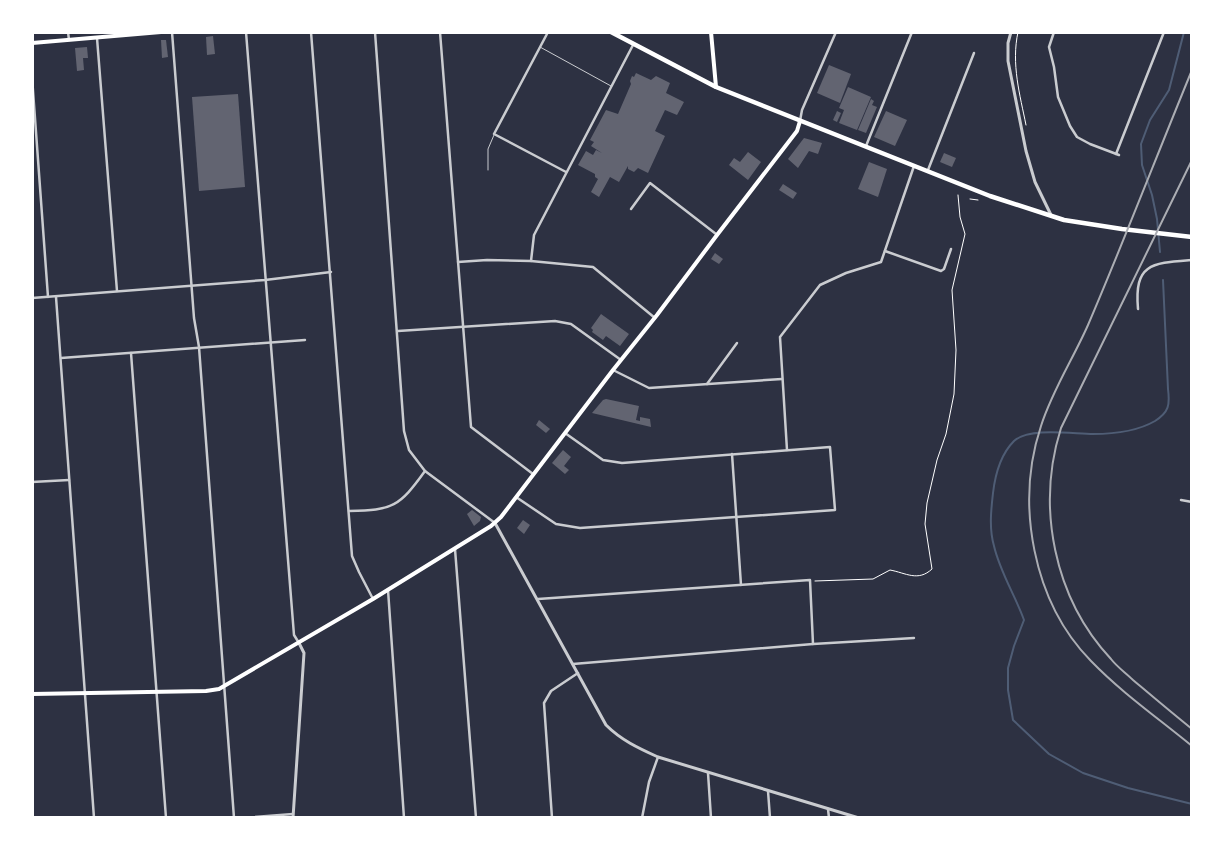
<svg xmlns="http://www.w3.org/2000/svg" width="1224" height="850" font-family="Georgia,serif">
	<style>
		.lines { fill: none; stroke-linecap: round; stroke-linejoin: round }
		.stream { stroke: #4f5d75; stroke-width: 2 }
		.building { fill: #626471 }
		.path { stroke: #fff; stroke-width: 1 }
		.service { stroke: #caccd0; stroke-width: 1 }
		.minor { stroke: #caccd0; stroke-width: 2.5 }
		.tertiary { stroke: #caccd0; stroke-width: 3 }
		.secondary { stroke: #fff; stroke-width: 4 }
		.primary { stroke: #fff; stroke-width: 4.5 }
		.rail { stroke: #abadb3; stroke-width: 2 }
	</style>
	<rect width="100%" height="100%" fill="#2d3142"/>
	<g class="lines">
		<g class="stream">
			<polyline points="1160,252 1157,219 1152,195 1142,165 1141,144 1150,120 1169,90 1184,32"/>
			<path d="M1163 280 1168 389C1170 405 1169 412 1155 421 1136 432 1114 434 1093 434 1073 434 1029 427 1014 441 1001 454 995 476 993 493 991 510 989 529 994 546 1000 572 1015 595 1024 620L1014 646 1008 668V690L1013 720 1049 754 1083 773 1128 788 1192 804"/>
		</g>
	</g>
	<g class="building">
		<polygon points="213,36 215,54 207,55 206,37"/>
		<polygon points="161,40 166,40 168,57 162,58"/>
		<polygon points="87,47 88,58 83,58 84,70 77,71 75,48"/>
		<polygon points="829,65 851,74 840,103 817,93"/>
		<polygon points="636,73 651,80 656,76 670,83 666,93 684,102 677,115 665,110 655,131 665,136 648,173 638,168 634,172 628,169 628,166 619,182 610,177 599,197 591,192 598,179 595,177 595,174 578,165 586,151 593,155 596,150 602,153 591,146 594,142 590,140 606,110 618,114 631,84 630,81 632,76 634,77"/>
		<polygon points="848,87 871,97 857,130 839,123 844,110 839,108"/>
		<polygon points="238,94 245,187 199,191 192,97"/>
		<polygon points="871,99 874,101 872,105 877,107 866,133 858,130"/>
		<polygon points="837,111 841,113 837,122 833,120"/>
		<polygon points="886,111 907,120 895,146 874,137"/>
		<polygon points="804,138 822,143 818,154 809,151 798,168 788,159"/>
		<polygon points="748,152 761,162 748,180 729,165 734,158 740,162"/>
		<polygon points="944,153 956,158 952,167 940,162"/>
		<polygon points="869,162 887,169 878,197 858,189"/>
		<polygon points="783,184 797,193 793,199 779,190"/>
		<polygon points="715,253 723,259 719,264 711,259"/>
		<polygon points="601,314 629,334 620,346 606,336 603,340 592,332 593,330 591,328"/>
		<polygon points="606,399 639,406 636,420 640,421 640,417 650,419 651,427 592,413 603,400"/>
		<polygon points="539,420 550,429 546,433 536,425"/>
		<polygon points="563,450 571,457 564,466 569,470 565,474 552,463"/>
		<polygon points="472,510 481,517 480,521 474,526 467,514"/>
		<polygon points="523,520 530,525 524,534 517,528"/>
	</g>
	<g class="lines">
		<g class="path">
			<path d="M1018 32C1011 64 1020 95 1026 125"/>
			<polyline points="970,199 978,200"/>
			<path d="M815 581 873 579 890 570C906 573 918 582 932 569L925 524 927 503 937 460 946 434 954 394 956 350 952 290 965 234 960 217 958 195"/>
		</g>
		<g class="service">
			<polyline points="540,47 611,86"/>
			<polyline points="488,170 488,149 494,135"/>
		</g>
		<g class="minor">
			<polyline points="68,32 69,40"/>
			<polyline points="172,32 194,318 199,347 234,818"/>
			<polyline points="246,32 294,635 299,643"/>
			<polyline points="311,32 352,556 359,572 373,599"/>
			<polyline points="375,32 404,431 409,450 425,471 495,523"/>
			<polyline points="440,32 471,427 533,474"/>
			<polyline points="548,32 494,134 566,172"/>
			<polyline points="1054,32 1049,47 1054,67 1058,97 1070,126 1077,137 1090,144 1119,155"/>
			<polyline points="97,38 117,291"/>
			<polyline points="32,77 48,297"/>
			<polyline points="800,121 802,110 836,32"/>
			<polyline points="866,146 912,32"/>
			<polyline points="1116,154 1164,32"/>
			<polyline points="928,170 974,53"/>
			<polyline points="631,209 650,183 716,234"/>
			<polyline points="885,251 941,271 944,269 951,249"/>
			<polyline points="531,261 534,235 633,45"/>
			<polyline points="458,262 487,260 531,261 593,267 655,318"/>
			<polyline points="56,297 94,818"/>
			<polyline points="32,298 265,280 331,272"/>
			<path d="M1138 309C1134 263 1152 263 1192 260"/>
			<polyline points="398,331 555,321 571,324 621,360"/>
			<polyline points="131,353 166,818"/>
			<polyline points="61,358 305,340"/>
			<polyline points="613,370 649,388 782,379"/>
			<polyline points="707,384 737,343"/>
			<polyline points="787,450 780,337 820,285 846,273 881,262 914,166"/>
			<polyline points="732,454 741,585"/>
			<polyline points="32,482 69,480"/>
			<polyline points="516,497 556,524 580,528 835,510 830,447 622,463 603,460 565,433"/>
			<polyline points="1181,500 1192,502"/>
			<path d="M349 511C393 510 399 507 425 471"/>
			<polyline points="455,549 476,818"/>
			<polyline points="388,590 404,818"/>
			<polyline points="538,599 810,580 813,644"/>
			<polyline points="573,664 813,644 914,638"/>
			<polyline points="708,773 711,818"/>
			<polyline points="768,791 770,818"/>
			<polyline points="828,809 829,818"/>
			<polyline points="242,818 293,814"/>
			<polyline points="552,818 544,703 551,691 578,673"/>
			<polyline points="642,818 649,782 658,757"/>
		</g>
		<g class="tertiary">
			<polyline points="1011,32 1008,43 1008,61 1026,151 1035,182 1051,215"/>
			<path d="M495 523 606 725C621 740 638 748 658 757L859 818"/>
			<polyline points="293,818 304,653 299,643"/>
		</g>
		<g class="secondary">
			<polyline points="711,32 716,87"/>
			<polyline points="32,43 161,32"/>
			<polyline points="32,694 206,691 219,689 373,599 491,526 501,517 613,370 657,315 717,235 797,131 800,121"/>
		</g>
		<polyline class="primary" points="611,32 716,87 990,196 1064,220 1122,229 1192,237"/>
		<g class="rail">
			<path d="M1192 70C1157 155 1124 241 1088 325 1073 359 1052 391 1041 426 1015 504 1033 602 1091 661 1122 693 1158 718 1192 746"/>
			<path d="M1192 160 1061 428C1036 507 1054 598 1111 659 1117 667 1126 673 1133 680 1152 696 1172 713 1192 729"/>
		</g>
	</g>
	<rect width="1224" height="850" fill="none" stroke="#ffffff" stroke-width="68"/>
</svg>
